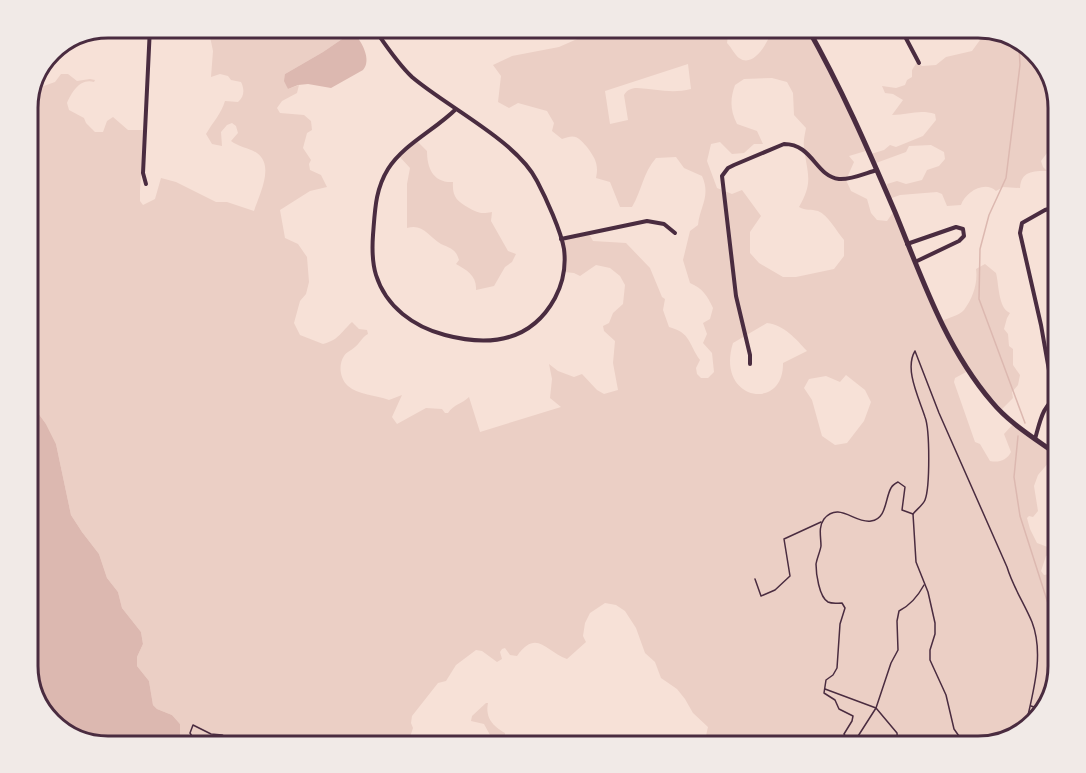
<svg xmlns="http://www.w3.org/2000/svg" width="1086" height="773" font-family="'Exo 2',sans-serif">
	<style>
		.green { fill: #ebcfc5; fill-rule: evenodd }
		.water { fill: #dcb8b0 }
		.lines { fill: none; stroke-linecap: round; stroke-linejoin: round }
		.stream { stroke: #dcb8b0; stroke-width: 1.5 }
		.path { stroke: #4a2c40; stroke-width: 1.5 }
		.minor { stroke: #4a2c40; stroke-width: 4 }
		.primary { stroke: #4a2c40; stroke-width: 5 }
		.rim { fill: none; stroke: #4a2c40; stroke-width: 3 }
	</style>
	<rect width="100%" height="100%" fill="#f7e1d7"/>
	<g class="green">
		<path d="M208 27H365L355 34 345 37 323 52 285 74 288 89 299 85 297 93 282 101 277 108 280 113 304 115 311 121 312 130 307 133 303 148 311 160 309 164 310 170 321 175 327 187 310 191 280 210 285 238 298 244 307 257 309 282 306 294 300 301 294 323 300 335 323 344C339 340 341 332 352 322L359 329 367 330 368 334C362 337 360 343 355 347 351 351 346 352 344 356 338 365 340 379 348 386 358 395 376 395 389 400L402 395 392 417 397 424 426 408 442 409 445 413H448C454 404 462 404 469 397L480 432 561 407 550 398 552 379 549 364 558 371 574 377 582 374 597 390 604 394 618 390 613 363 615 341 604 331 603 326 609 323 613 313 623 304 625 285 620 276 610 268 596 265 580 276 574 273 564 272 562 238 588 232 593 241 626 243 650 268 662 297 665 299 663 310 669 327C691 333 688 343 700 360L696 368 697 374 701 378H708L714 372 712 353 703 343 707 334 703 323 710 319 713 308C707 295 703 289 690 283L683 260 690 231 698 225C700 206 711 196 702 176L684 168 676 157 656 158C643 173 642 190 632 207H620L610 182 596 178C599 164 595 158 587 147 579 138 576 133 562 139L552 131 554 123 547 111 518 103 509 108 498 102 501 76 493 65 512 56 559 47 584 36 613 31 618 27H739L728 36 727 43C731 47 735 55 739 58 753 68 766 45 770 35L768 27H807L869 150 849 156 854 162 846 180 851 191 867 199 871 213 877 220 887 221 894 211 942 321C948 318 960 315 964 310 973 298 978 283 976 269L985 264 996 273C999 284 998 308 1010 313L1007 318 1004 329 1008 334 1009 346 1013 349V365L1020 375 1018 385 1012 392 1013 398 1002 409 968 371 955 378 954 382 975 442 980 444 990 461C999 463 1007 460 1011 452L1004 434 1015 422 1056 454 1038 475 1034 486 1038 511 1033 517 1029 516 1027 518 1030 529 1037 543 1058 551 1046 556 1041 571 1044 575 1059 572V666L1043 714 1015 738 979 746H712L705 740 708 727 693 713 685 699 677 689 661 678 655 662 645 653 636 628 625 611 616 605 605 603 590 613 585 623 583 636 586 642 567 659C546 652 537 628 517 656L510 655 505 648 502 649 500 652 502 659 497 662 482 651 476 650 456 665 446 681 438 683 412 716 411 723 413 728 407 746H180V724L172 715 157 709 153 705 149 681 137 666V657L143 644 141 632 122 608 118 592 107 578 99 554 82 532 71 515 56 444 46 424 27 398V102L35 86 38 88 55 82 61 74H68L77 81 90 79 95 80 94 82C80 78 72 92 67 103L69 110 84 118 86 123 95 132H103L107 121 113 117 128 130H144L140 191V201L143 205 155 199 161 178 176 182 216 202H227L254 211C259 195 275 166 257 153 249 148 239 147 231 141L238 133 236 126 232 123 227 125 221 132 222 146 212 144 206 134C213 122 221 114 225 101L238 102C244 97 245 90 241 82L231 80 228 76 220 74 211 77 213 51ZM688 64 691 89C672 94 655 89 637 88 631 88 627 90 624 95L628 120 610 124 605 91ZM772 78 787 82 793 93 794 115 806 128C805 134 803 141 804 147 807 174 814 181 799 207 806 211 811 209 818 211 828 215 837 232 844 240V256L834 269 796 277H783L759 263 750 253V232L761 216 742 190 732 194 717 188 707 161 711 144 720 142 732 154 744 153 754 144H763L757 131 737 124C730 110 730 99 735 85L744 79ZM767 323C784 325 796 339 807 351L783 363C784 413 715 400 733 343ZM846 375 865 390 871 402 864 421 847 443 835 445 822 436 812 400 804 388 809 379 826 376 840 382Z"/>
		<path d="M975 27 1027 43 1051 71 1059 107 1058 123H1055C1049 131 1049 135 1053 145L1041 161 1043 167 1047 171C1033 171 1021 171 1020 188L1003 187 996 191C985 180 965 192 961 205L947 206 942 194 937 192 900 195 889 199 887 184 897 181 906 184 922 180 927 170 939 166 945 159 944 152 931 145 909 146 906 152 876 163 871 154 884 150 890 145 896 147 923 136 936 120 935 114C919 109 908 115 892 115L903 100 893 94 885 93 882 86 896 88 905 85 907 80 912 77V70L917 62 922 66 936 65 946 57 972 51 980 40Z"/>
		<path d="M417 141 427 151C427 168 433 183 453 182 452 197 457 201 469 208 478 213 481 214 492 212L491 221 508 251 516 254 512 262 505 267 494 286 476 290C477 276 467 270 456 264L459 260C456 249 450 248 441 244 429 237 423 223 407 228V184L410 168 399 156Z"/>
		<path d="M486 703H488C485 718 493 726 505 733V746H496L484 724 471 721 472 716Z"/>
	</g>
	<g class="water">
		<path d="M354 33C362 42 372 60 363 70L331 88 308 84 298 85 288 89 284 81 285 74 323 52 345 37Z"/>
		<polygon points="27,398 46,424 56,444 71,515 82,532 99,554 107,578 118,592 122,608 141,632 143,644 137,657 137,666 149,681 153,705 157,709 172,715 180,724 180,746 107,746 59,730 27,671"/>
	</g>
	<g class="lines">
		<g class="stream">
			<polyline points="1010,38 1019,46 1020,65 1006,178 989,215 980,249 979,299 1025,423"/>
			<polyline points="1018,436 1014,477 1020,516 1053,619 1054,639 1049,650 1054,681"/>
		</g>
		<g class="path">
			<polyline points="913,514 916,562 928,592 935,623 935,634 930,650 930,660 946,695 954,729 966,746"/>
			<polyline points="755,579 761,596 775,590 790,576 784,539 821,522"/>
			<polyline points="825,689 876,708 897,733 898,746"/>
			<polyline points="1031,706 1037,708 1037,719"/>
			<path d="M853 744 876 708 891 663 898 650 897 621 899 611C911 605 918 596 924 585"/>
			<polyline points="204,746 193,738 190,733 193,725 211,734 222,735 241,746"/>
			<path d="M851 746 844 734 852 721 853 716 839 709 835 700 824 693 826 680 833 675 837 668 840 624 845 608 842 603C837 603 832 604 828 602 819 597 816 573 816 564 817 558 820 552 821 546 821 537 818 527 824 519 839 501 855 524 871 521 887 519 885 498 891 488 892 486 896 483 898 482L905 487 902 510 913 514C916 510 923 505 925 500 930 487 930 430 925 417 919 398 904 369 915 351L939 413 1007 567C1013 587 1024 603 1032 622 1045 656 1032 695 1025 729"/>
		</g>
		<g class="minor">
			<path d="M373 27C385 44 397 63 412 77 447 107 517 141 537 181 546 198 561 231 564 249 566 265 563 283 555 298 531 342 490 347 445 335 414 327 386 307 376 275 372 262 372 249 373 235 375 211 375 190 388 169 404 144 435 130 456 109"/>
			<polyline points="900,27 919,63"/>
			<polyline points="1054,176 1059,197"/>
			<polyline points="146,184 143,173 150,27"/>
			<polyline points="561,239 647,221 664,224 675,233"/>
			<polyline points="907,244 956,227 963,229 964,236 959,241 915,262"/>
			<path d="M750 364V355L736 296 722 176 728 168 734 165 784 144C813 144 815 176 839 179 851 180 866 173 877 170"/>
			<polyline points="1054,399 1041,325 1020,233 1022,223 1045,210 1059,206"/>
			<path d="M1035 439C1039 426 1043 400 1059 399"/>
		</g>
		<path class="primary" d="M807 27C841 87 868 149 895 212 922 278 945 347 992 402 1010 424 1036 439 1059 456"/>
	</g>
	<path d="M0 0H1086V773H0ZM108 38H978A70 70 0 0 1 1048 108V666A70 70 0 0 1 978 736H108A70 70 0 0 1 38 666V108A70 70 0 0 1 108 38Z" fill="#f1eae7" fill-rule="evenodd"/>
	<path class="rim" d="M108 38H978A70 70 0 0 1 1048 108V666A70 70 0 0 1 978 736H108A70 70 0 0 1 38 666V108A70 70 0 0 1 108 38Z"/>
</svg>
